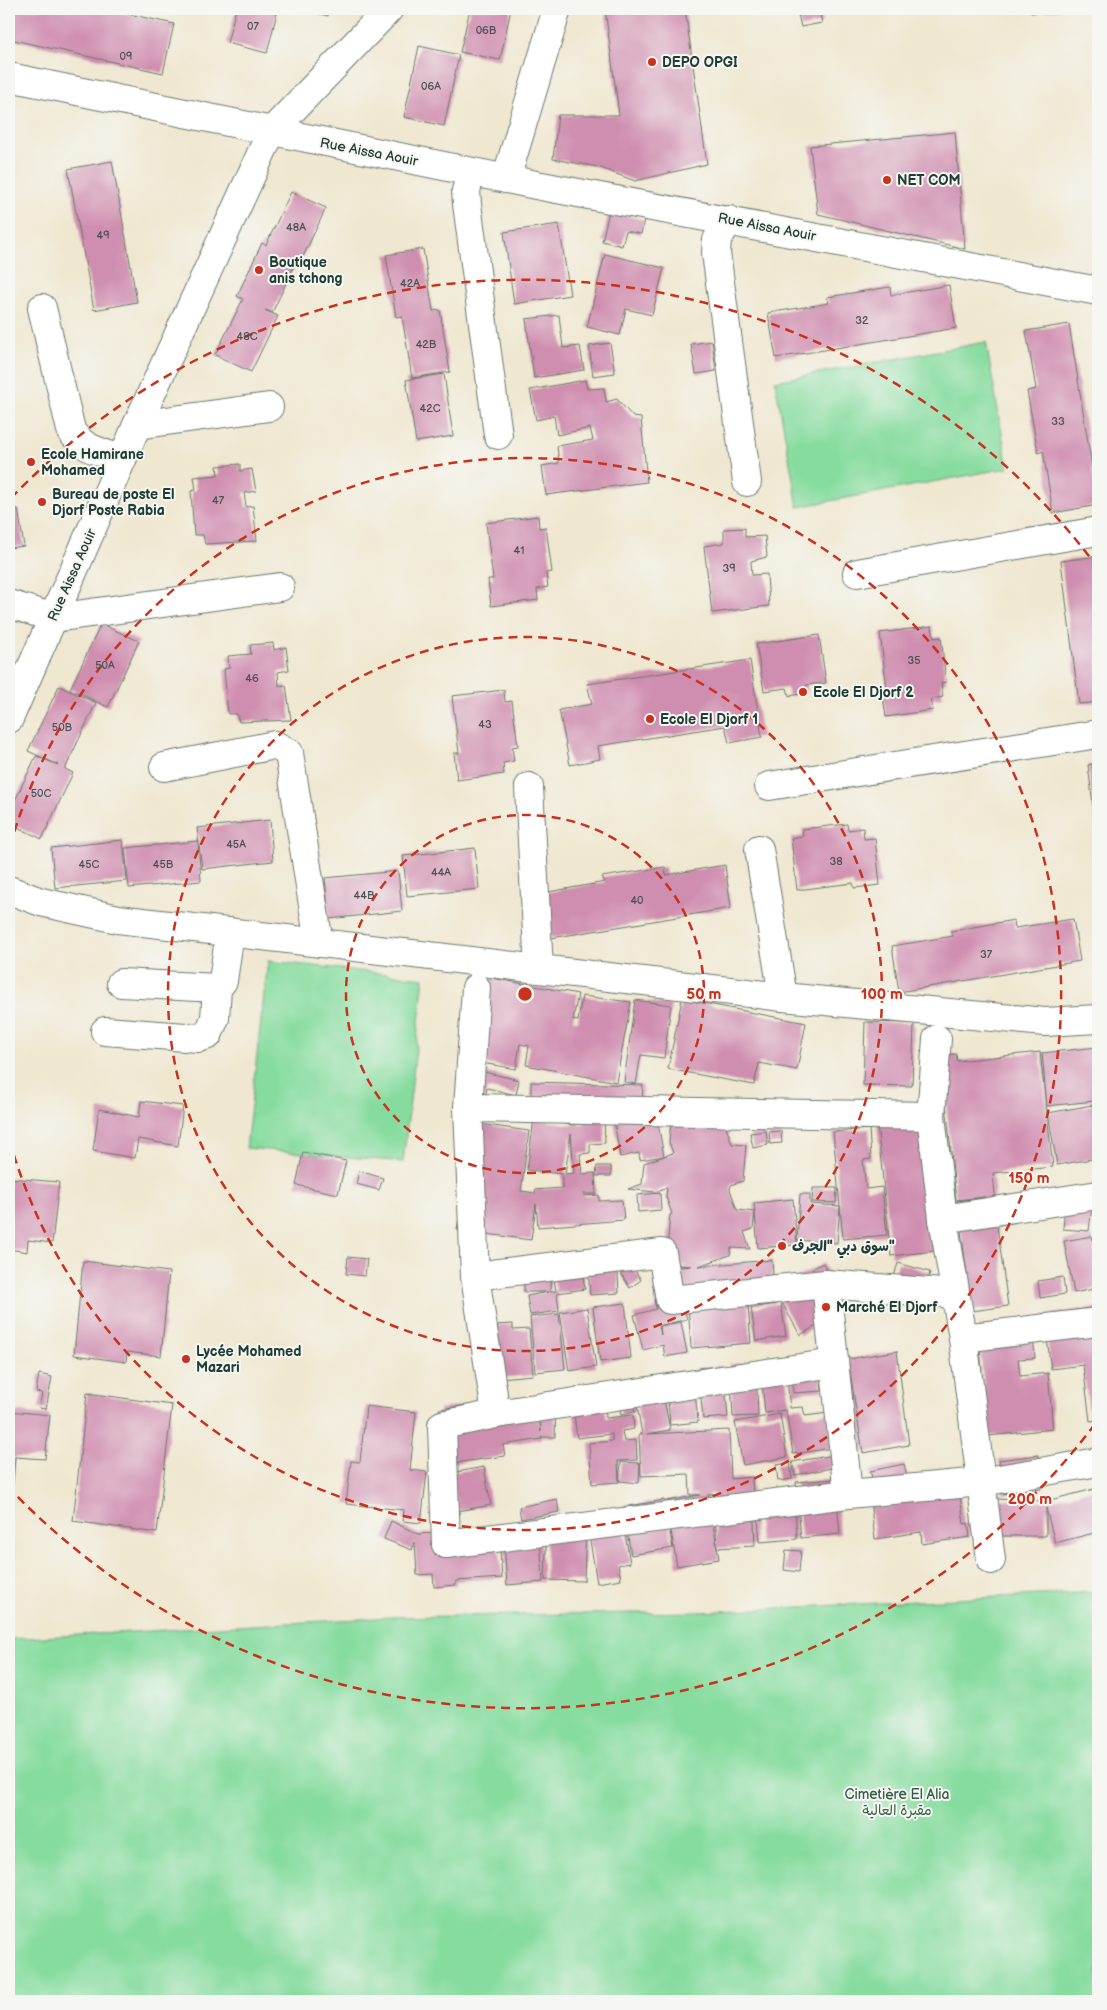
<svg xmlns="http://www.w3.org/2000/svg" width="1107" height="2010" font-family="'Balsamiq Sans','Playpen Sans Arabic',sans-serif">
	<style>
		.green { fill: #86dc9f; stroke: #528c6a }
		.building { fill: #cf8daf; fill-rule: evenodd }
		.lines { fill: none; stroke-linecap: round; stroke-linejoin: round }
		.minor-casing { stroke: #68786b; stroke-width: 30 }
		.minor { stroke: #fff; stroke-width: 28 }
		.ring { fill: none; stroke: #c8321e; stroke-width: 2.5; stroke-dasharray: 9 6 }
		.poi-dot { fill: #c8321e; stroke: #f6f6f2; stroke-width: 2 }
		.labels { text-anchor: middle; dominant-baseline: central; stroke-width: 4; stroke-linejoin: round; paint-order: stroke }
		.number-label { font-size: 11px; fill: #4b5153 }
		.poi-label { font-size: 14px; font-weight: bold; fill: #1f3d34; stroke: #f6f6f2; text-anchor: start }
		.street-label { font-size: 14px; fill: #1f3d34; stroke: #f6f6f2 }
		.park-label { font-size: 14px; fill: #345d49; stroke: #f6f6f2 }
		.centre { fill: #c8321e; stroke: #f6f6f2; stroke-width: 2.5 }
		.ring-label { font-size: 15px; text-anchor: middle; font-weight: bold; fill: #c8321e; stroke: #f6f6f2; stroke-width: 4; stroke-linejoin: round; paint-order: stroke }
	</style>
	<rect width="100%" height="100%" fill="#f6f6f2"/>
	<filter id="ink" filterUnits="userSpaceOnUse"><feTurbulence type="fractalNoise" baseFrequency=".02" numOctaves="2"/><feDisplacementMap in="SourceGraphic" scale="10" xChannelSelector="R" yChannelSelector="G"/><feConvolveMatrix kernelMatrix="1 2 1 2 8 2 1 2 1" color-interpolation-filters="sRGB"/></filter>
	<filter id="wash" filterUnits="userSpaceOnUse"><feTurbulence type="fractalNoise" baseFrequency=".0096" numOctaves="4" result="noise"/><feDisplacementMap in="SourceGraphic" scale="20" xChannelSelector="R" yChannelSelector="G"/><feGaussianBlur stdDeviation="1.12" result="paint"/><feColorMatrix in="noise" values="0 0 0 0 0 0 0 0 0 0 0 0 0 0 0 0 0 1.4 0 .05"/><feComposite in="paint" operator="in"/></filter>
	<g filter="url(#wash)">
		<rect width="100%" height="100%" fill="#efe7d0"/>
		<g class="green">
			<polygon points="986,342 1008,468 798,507 775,381"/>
			<polygon points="268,961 424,978 403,1162 246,1148"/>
			<polygon points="1098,1592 1098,2001 9,2001 9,1639 393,1617 699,1612"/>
		</g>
		<g id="blocks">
			<g class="building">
				<polygon points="9,9 106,9 174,24 163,73 9,39"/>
				<polygon points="236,9 278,9 267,53 227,43"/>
				<polygon points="302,9 330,9 328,16"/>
				<polygon points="470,9 511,9 500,60 460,52"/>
				<polygon points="605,9 685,9 707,164 635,181 598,167 553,159 558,115 619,115"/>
				<polygon points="797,9 819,9 822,23 801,27"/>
				<polygon points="1031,9 1058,9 1058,10 1031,13"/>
				<polygon points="419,46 459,55 444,126 404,117"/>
				<polygon points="955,132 965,249 818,214 810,146"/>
				<polygon points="112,161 137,302 94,310 68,169"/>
				<polygon points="291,192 326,208 301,261 297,260 272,313 265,310 278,316 251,372 215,355 243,299 237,296 262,243 266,245"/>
				<polygon points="609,211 644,220 641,234 626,231 622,246 602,241"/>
				<polygon points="559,224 570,295 514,304 504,232"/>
				<polygon points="423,249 433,311 440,310 450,372 412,378 402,316 396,317 386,255"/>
				<polygon points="605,254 664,268 652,315 626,309 620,335 587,327"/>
				<polygon points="949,285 956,328 776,358 768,313 829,303 827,297 890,287 891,295"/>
				<polygon points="559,315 563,348 580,346 584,370 534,378 526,319"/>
				<polygon points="1069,324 1098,505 1053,513 1043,451 1038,453 1027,391 1036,389 1026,331"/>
				<polygon points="712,341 716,371 696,374 691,344"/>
				<polygon points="610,343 615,373 593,376 589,346"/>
				<polygon points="444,374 453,436 416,442 406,380"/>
				<polygon points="585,380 587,389 604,388 606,402 617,399 633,417 641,418 647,482 546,495 542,466 559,463 557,446 593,440 590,428 557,435 554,416 536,420 530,390"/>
				<polygon points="240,464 240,471 252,469 256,491 244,493 246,507 253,506 257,541 205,544 203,535 194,535 191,491 196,490 194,477 218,475 217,466"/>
				<polygon points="18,509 24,546 9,548 9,510"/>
				<polygon points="538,516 539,528 546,527 552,572 546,573 548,587 537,589 538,600 491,606 488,579 493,579 486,523"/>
				<polygon points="745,528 745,537 765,536 767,557 751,561 752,575 767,574 769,606 712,613 704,546 724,543 724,529"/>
				<polygon points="1098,556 1098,702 1079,704 1061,561"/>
				<polygon points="101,624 139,641 108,707 70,689"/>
				<polygon points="932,626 934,638 941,637 946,682 941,683 943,697 931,699 933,710 886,717 882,690 887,689 880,633"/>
				<polygon points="819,635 826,683 806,685 807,693 789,696 787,688 764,691 756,644"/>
				<polygon points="273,643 274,650 286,647 289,670 278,672 279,686 286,685 291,720 239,722 237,714 228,714 224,669 229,668 228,656 251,654 250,645"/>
				<polygon points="750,660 762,737 729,743 725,726 598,746 600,759 570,765 559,710 592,704 587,684"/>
				<polygon points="59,686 96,703 65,769 73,773 42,839 9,823 9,813 36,756 58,765 28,751"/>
				<polygon points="504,690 505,702 512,701 518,746 512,747 514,761 503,763 504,774 457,780 454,753 459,753 452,696"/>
				<polygon points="1098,763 1098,836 1097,837 1088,765"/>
				<polygon points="270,820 273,861 202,869 197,828"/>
				<polygon points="847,824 848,830 863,828 864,839 875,838 880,885 854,888 853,883 797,890 791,838 803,836 802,829"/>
				<polygon points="123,840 127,881 55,888 51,848"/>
				<polygon points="198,841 201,881 129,888 125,848"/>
				<polygon points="475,848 479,889 407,896 403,856"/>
				<polygon points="725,865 731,908 551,938 543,893 605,882 602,877 665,867 666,875"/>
				<polygon points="398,871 402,911 329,919 325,878"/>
				<polygon points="1073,919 1080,961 899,992 892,946 953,936 951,931 1014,920 1015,928"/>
				<polygon points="481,976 578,994 573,1020 578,1021 582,996 631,1002 616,1082 526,1065 529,1046 520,1044 516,1069 465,1060"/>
				<polygon points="682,999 806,1023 797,1070 759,1063 754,1085 668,1069"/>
				<polygon points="635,1000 671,1005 664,1058 641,1055 636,1084 624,1082"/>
				<polygon points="865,1022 914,1023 912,1086 863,1085"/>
				<polygon points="1098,1047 1098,1118 1096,1118 1094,1101 1047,1106 1042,1053"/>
				<polygon points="1040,1052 1053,1167 993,1173 995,1195 993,1196 1008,1306 972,1311 957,1201 985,1197 956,1200 941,1055 956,1054 957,1061"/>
				<polygon points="475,1070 519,1080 516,1095 487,1088 484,1101"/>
				<polygon points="531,1082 643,1085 642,1104 531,1096"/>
				<polygon points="141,1101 183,1106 178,1146 138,1139 135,1158 93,1151 99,1109 139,1117"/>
				<polygon points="1092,1105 1095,1120 1098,1119 1098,1158 1057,1165 1048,1113"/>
				<polygon points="655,1107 664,1156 640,1160 639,1153 620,1157 613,1114"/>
				<path d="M604 1118 605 1143 590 1144V1153L580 1154 582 1174 595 1173 596 1194H583L584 1196 599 1195V1201L622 1200 624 1220 538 1227 536 1204 531 1240 457 1230 472 1123 529 1131 521 1191 536 1193 535 1190 562 1188V1174L527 1170 534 1119 572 1125 584 1124V1119ZM571 1134 574 1173 565 1174Z"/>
				<polygon points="723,1118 732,1144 746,1145 743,1181 731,1185 730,1189 737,1210 755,1212 753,1229 744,1232 750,1249 731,1248 730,1255 699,1266 772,1260 775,1303 748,1305 751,1343 691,1348 687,1290 675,1286 673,1268 691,1266 677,1265 668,1238 670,1215 672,1214 666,1197 667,1187 655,1192 628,1189 642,1184 644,1163 673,1153 669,1142 671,1122"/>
				<polygon points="919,1119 943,1250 891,1256 877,1124"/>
				<polygon points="869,1129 871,1159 863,1160 866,1189 882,1187 887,1235 843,1239 833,1132"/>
				<polygon points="766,1131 768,1145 753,1148 750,1133"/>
				<polygon points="781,1131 782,1143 770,1144 769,1132"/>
				<polygon points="303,1152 346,1161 338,1194 296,1185"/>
				<polygon points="597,1166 611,1166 611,1176 596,1176"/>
				<polygon points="359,1171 383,1178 379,1190 356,1184"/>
				<polygon points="9,1178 59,1182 52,1243 28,1240 27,1252 9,1249"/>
				<polygon points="813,1188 837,1188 836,1203 812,1202"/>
				<polygon points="660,1193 661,1210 638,1212 637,1195"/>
				<polygon points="800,1194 810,1194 810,1204 840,1206 837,1243 797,1240"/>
				<polygon points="793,1199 797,1245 758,1248 754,1203"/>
				<polygon points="1065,1204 1092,1206 1089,1231 1063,1229"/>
				<polygon points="1092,1236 1098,1267 1098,1288 1074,1293 1064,1241"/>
				<polygon points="617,1253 619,1293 590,1295 587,1256"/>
				<polygon points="348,1257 367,1259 365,1276 346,1274"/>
				<polygon points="580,1258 585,1289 557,1293 559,1311 530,1315 527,1296 548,1292 524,1292 524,1261 551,1261 550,1292 556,1291 551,1262"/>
				<polygon points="83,1261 169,1272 161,1356 127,1352 126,1362 74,1355"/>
				<polygon points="823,1263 838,1290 827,1320 800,1335 775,1290"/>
				<polygon points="898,1263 930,1272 923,1299 890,1290"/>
				<polygon points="631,1264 641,1280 630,1288 620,1272"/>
				<polygon points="1063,1277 1065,1294 1040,1298 1038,1281"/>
				<polygon points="680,1292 687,1319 659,1326 661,1335 660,1326 681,1322 687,1353 665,1357 663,1345 643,1350 634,1315 656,1309 654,1299"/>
				<polygon points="625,1303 631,1358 600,1362 593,1307"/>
				<polygon points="781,1303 786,1336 756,1341 751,1308"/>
				<polygon points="1098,1307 1098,1420 1090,1421 1083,1365 1051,1369 1044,1315"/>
				<polygon points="587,1308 596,1367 569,1371 560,1312"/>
				<polygon points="559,1314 565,1369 535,1372 530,1317"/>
				<polygon points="1032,1322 1035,1358 1018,1359 1020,1376 1048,1373 1053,1429 988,1436 978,1327"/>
				<polygon points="513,1324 513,1330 529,1329 533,1375 500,1378 496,1325"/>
				<polygon points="897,1351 909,1445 863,1453 848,1359"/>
				<polygon points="820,1357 822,1391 793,1393 792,1359"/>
				<polygon points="785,1361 790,1408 803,1407 805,1416 828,1413 833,1448 793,1454 786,1410 765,1413 760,1364"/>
				<polygon points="756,1363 758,1416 733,1417 730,1364"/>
				<polygon points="723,1366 728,1417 703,1419 698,1368"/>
				<polygon points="693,1372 698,1422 670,1425 666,1374"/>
				<polygon points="39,1374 52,1377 46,1409 39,1408 42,1393 36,1392"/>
				<polygon points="660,1378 670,1430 647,1434 729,1430 731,1479 752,1477 755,1546 717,1548 714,1494 708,1494 719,1559 677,1566 666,1501 700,1495 690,1495 689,1474 641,1476 639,1434 642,1434 633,1383"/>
				<polygon points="630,1383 635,1412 621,1415 616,1386"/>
				<polygon points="603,1387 606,1418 633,1415 634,1429 622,1431 624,1441 636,1440 637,1460 618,1461 619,1482 592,1484 589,1443 612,1441 612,1434 577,1438 571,1391"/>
				<polygon points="87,1393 172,1405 157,1533 73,1521"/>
				<polygon points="536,1396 541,1432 541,1398 556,1398 555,1437 541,1437 542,1439 503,1445 505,1456 447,1464 439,1409"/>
				<polygon points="366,1406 416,1412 410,1470 427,1472 421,1523 403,1521 404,1510 346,1504 351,1461 360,1462"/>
				<polygon points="9,1411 50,1415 45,1459 15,1457 13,1483 9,1482"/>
				<polygon points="780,1414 787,1457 743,1465 735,1422"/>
				<polygon points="834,1455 837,1467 795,1475 792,1462"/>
				<polygon points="1038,1455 1041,1489 1003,1494 999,1460"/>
				<polygon points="621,1462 640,1463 639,1483 619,1481"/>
				<polygon points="790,1463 792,1479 778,1481 776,1465"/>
				<polygon points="904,1464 908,1480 875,1488 870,1471"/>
				<polygon points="484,1467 491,1505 458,1511 451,1473"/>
				<polygon points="835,1479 840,1534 801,1538 796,1482"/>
				<polygon points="958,1481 964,1524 968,1523 970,1537 922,1544 921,1532 875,1539 869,1493"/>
				<polygon points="1098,1488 1098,1532 1055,1543 1046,1508 1046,1536 997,1536 997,1499 1046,1501"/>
				<polygon points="557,1499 559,1512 521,1519 519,1507"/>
				<polygon points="664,1500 673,1548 631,1555 623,1507"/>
				<polygon points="795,1506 797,1539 760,1542 757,1509"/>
				<polygon points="621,1510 630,1563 618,1565 621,1579 597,1583 586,1516"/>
				<polygon points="391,1521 418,1534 456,1532 500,1551 502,1578 456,1581 456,1585 434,1587 433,1574 417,1575 415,1542 412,1550 384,1539"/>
				<polygon points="547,1522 586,1523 584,1581 545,1580"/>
				<polygon points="539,1524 543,1582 507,1585 503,1527"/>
				<polygon points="786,1550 801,1551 799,1572 784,1570"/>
			</g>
		</g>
	</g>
	<g filter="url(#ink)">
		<use href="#blocks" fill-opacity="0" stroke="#68786b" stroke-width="1"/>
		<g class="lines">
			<g class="minor-casing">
				<g id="minor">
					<polyline points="9,77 536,185 1098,291"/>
					<polyline points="471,172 466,191 467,204 498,435"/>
					<polyline points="506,179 557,9"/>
					<polyline points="729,220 717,240 716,253 747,482"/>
					<path d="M42 308 71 430C81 449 103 452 122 460"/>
					<polyline points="137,425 269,407"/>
					<polyline points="857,573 1098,531"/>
					<polyline points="9,604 54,618 280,587"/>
					<polyline points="9,719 137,425 271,132 389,9"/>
					<polyline points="164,767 275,745 289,753 319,943"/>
					<polyline points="769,786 1098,734"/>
					<polyline points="529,787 539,969"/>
					<polyline points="759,849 783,997"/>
					<polyline points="9,890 41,902 118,919 539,969 783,997 1045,1022 1098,1019"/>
					<polyline points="121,983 217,988 223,981 230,932"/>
					<polyline points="105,1031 199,1038 208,1035 215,1018 217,988"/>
					<polyline points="937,1039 931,1116 943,1219 963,1338 991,1560"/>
					<polyline points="468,1108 931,1116"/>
					<polyline points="943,1219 1098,1195"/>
					<polyline points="475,1276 662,1253 670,1300 826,1284 848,1494"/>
					<polyline points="826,1284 955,1294"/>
					<polyline points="963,1338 1098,1322"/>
					<polyline points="496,1414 834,1363"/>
					<polyline points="450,1539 446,1544 848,1494 982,1482 1098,1462"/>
					<polyline points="446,1544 442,1425 496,1414 475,1276 468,1108 476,988"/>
				</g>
			</g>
			<use href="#minor" class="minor"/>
		</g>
	</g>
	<g class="ring">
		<circle cx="525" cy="994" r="179"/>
		<circle cx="525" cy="994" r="357"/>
		<path d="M10 846A536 536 0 1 1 10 1142"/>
		<path d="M1095 1424A714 714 0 0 1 11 1490M11 498A714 714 0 0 1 1095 564"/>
	</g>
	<g class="poi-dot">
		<circle cx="652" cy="62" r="5"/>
		<circle cx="887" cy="180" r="5"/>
		<circle cx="259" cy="270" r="5"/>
		<circle cx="31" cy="462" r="5"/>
		<circle cx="42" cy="502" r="5"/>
		<circle cx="803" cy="692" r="5"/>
		<circle cx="650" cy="719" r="5"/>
		<circle cx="782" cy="1246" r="5"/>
		<circle cx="826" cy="1307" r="5"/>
		<circle cx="186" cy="1359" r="5"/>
	</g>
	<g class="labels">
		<g class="number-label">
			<text x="253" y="26">07</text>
			<text x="486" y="30">06B</text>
			<text x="126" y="56">09</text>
			<text x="431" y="86">06A</text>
			<text x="296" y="227">48A</text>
			<text x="103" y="235">49</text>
			<text x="410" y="283">42A</text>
			<text x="862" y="320">32</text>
			<text x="247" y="336">48C</text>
			<text x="426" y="344">42B</text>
			<text x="430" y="408">42C</text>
			<text x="1058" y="421">33</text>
			<text x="218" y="500">47</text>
			<text x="519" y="550">41</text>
			<text x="729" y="568">39</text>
			<text x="914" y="660">35</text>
			<text x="105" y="665">50A</text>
			<text x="252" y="678">46</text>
			<text x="485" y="724">43</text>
			<text x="62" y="727">50B</text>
			<text x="41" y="793">50C</text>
			<text x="236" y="844">45A</text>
			<text x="836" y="861">38</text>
			<text x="89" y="864">45C</text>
			<text x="163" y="864">45B</text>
			<text x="441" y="872">44A</text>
			<text x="364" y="895">44B</text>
			<text x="637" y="900">40</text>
			<text x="986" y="954">37</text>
		</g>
		<g class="poi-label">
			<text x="662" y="62">DEPO OPGI</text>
			<text x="897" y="180">NET COM</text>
			<text x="269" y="262">Boutique<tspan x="269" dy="16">anis tchong</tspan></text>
			<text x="41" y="454">Ecole Hamirane<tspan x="41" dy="16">Mohamed</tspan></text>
			<text x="52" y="494">Bureau de poste El<tspan x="52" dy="16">Djorf Poste Rabia</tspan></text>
			<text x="813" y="692">Ecole El Djorf 2</text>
			<text x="660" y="719">Ecole El Djorf 1</text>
			<text x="792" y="1246">سوق دبي "الجرف"</text>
			<text x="836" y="1307">Marché El Djorf</text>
			<text x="196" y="1351">Lycée Mohamed<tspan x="196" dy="16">Mazari</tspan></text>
		</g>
		<g class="street-label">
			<text transform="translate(369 152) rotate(11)">Rue Aissa Aouir</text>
			<text transform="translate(767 227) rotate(11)">Rue Aissa Aouir</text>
			<text transform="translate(72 575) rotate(-66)">Rue Aissa Aouir</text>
		</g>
		<g class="park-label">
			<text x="897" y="1794">Cimetière El Alia<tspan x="897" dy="16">مقبرة العالية</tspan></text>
		</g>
	</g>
	<circle cx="525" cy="994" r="8" class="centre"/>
	<g class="ring-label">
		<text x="704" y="999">50 m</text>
		<text x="882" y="999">100 m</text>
		<text x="1029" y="1183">150 m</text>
		<text x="1030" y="1504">200 m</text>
	</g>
	<rect width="1107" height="2010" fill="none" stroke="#f6f6f2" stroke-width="30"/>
</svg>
